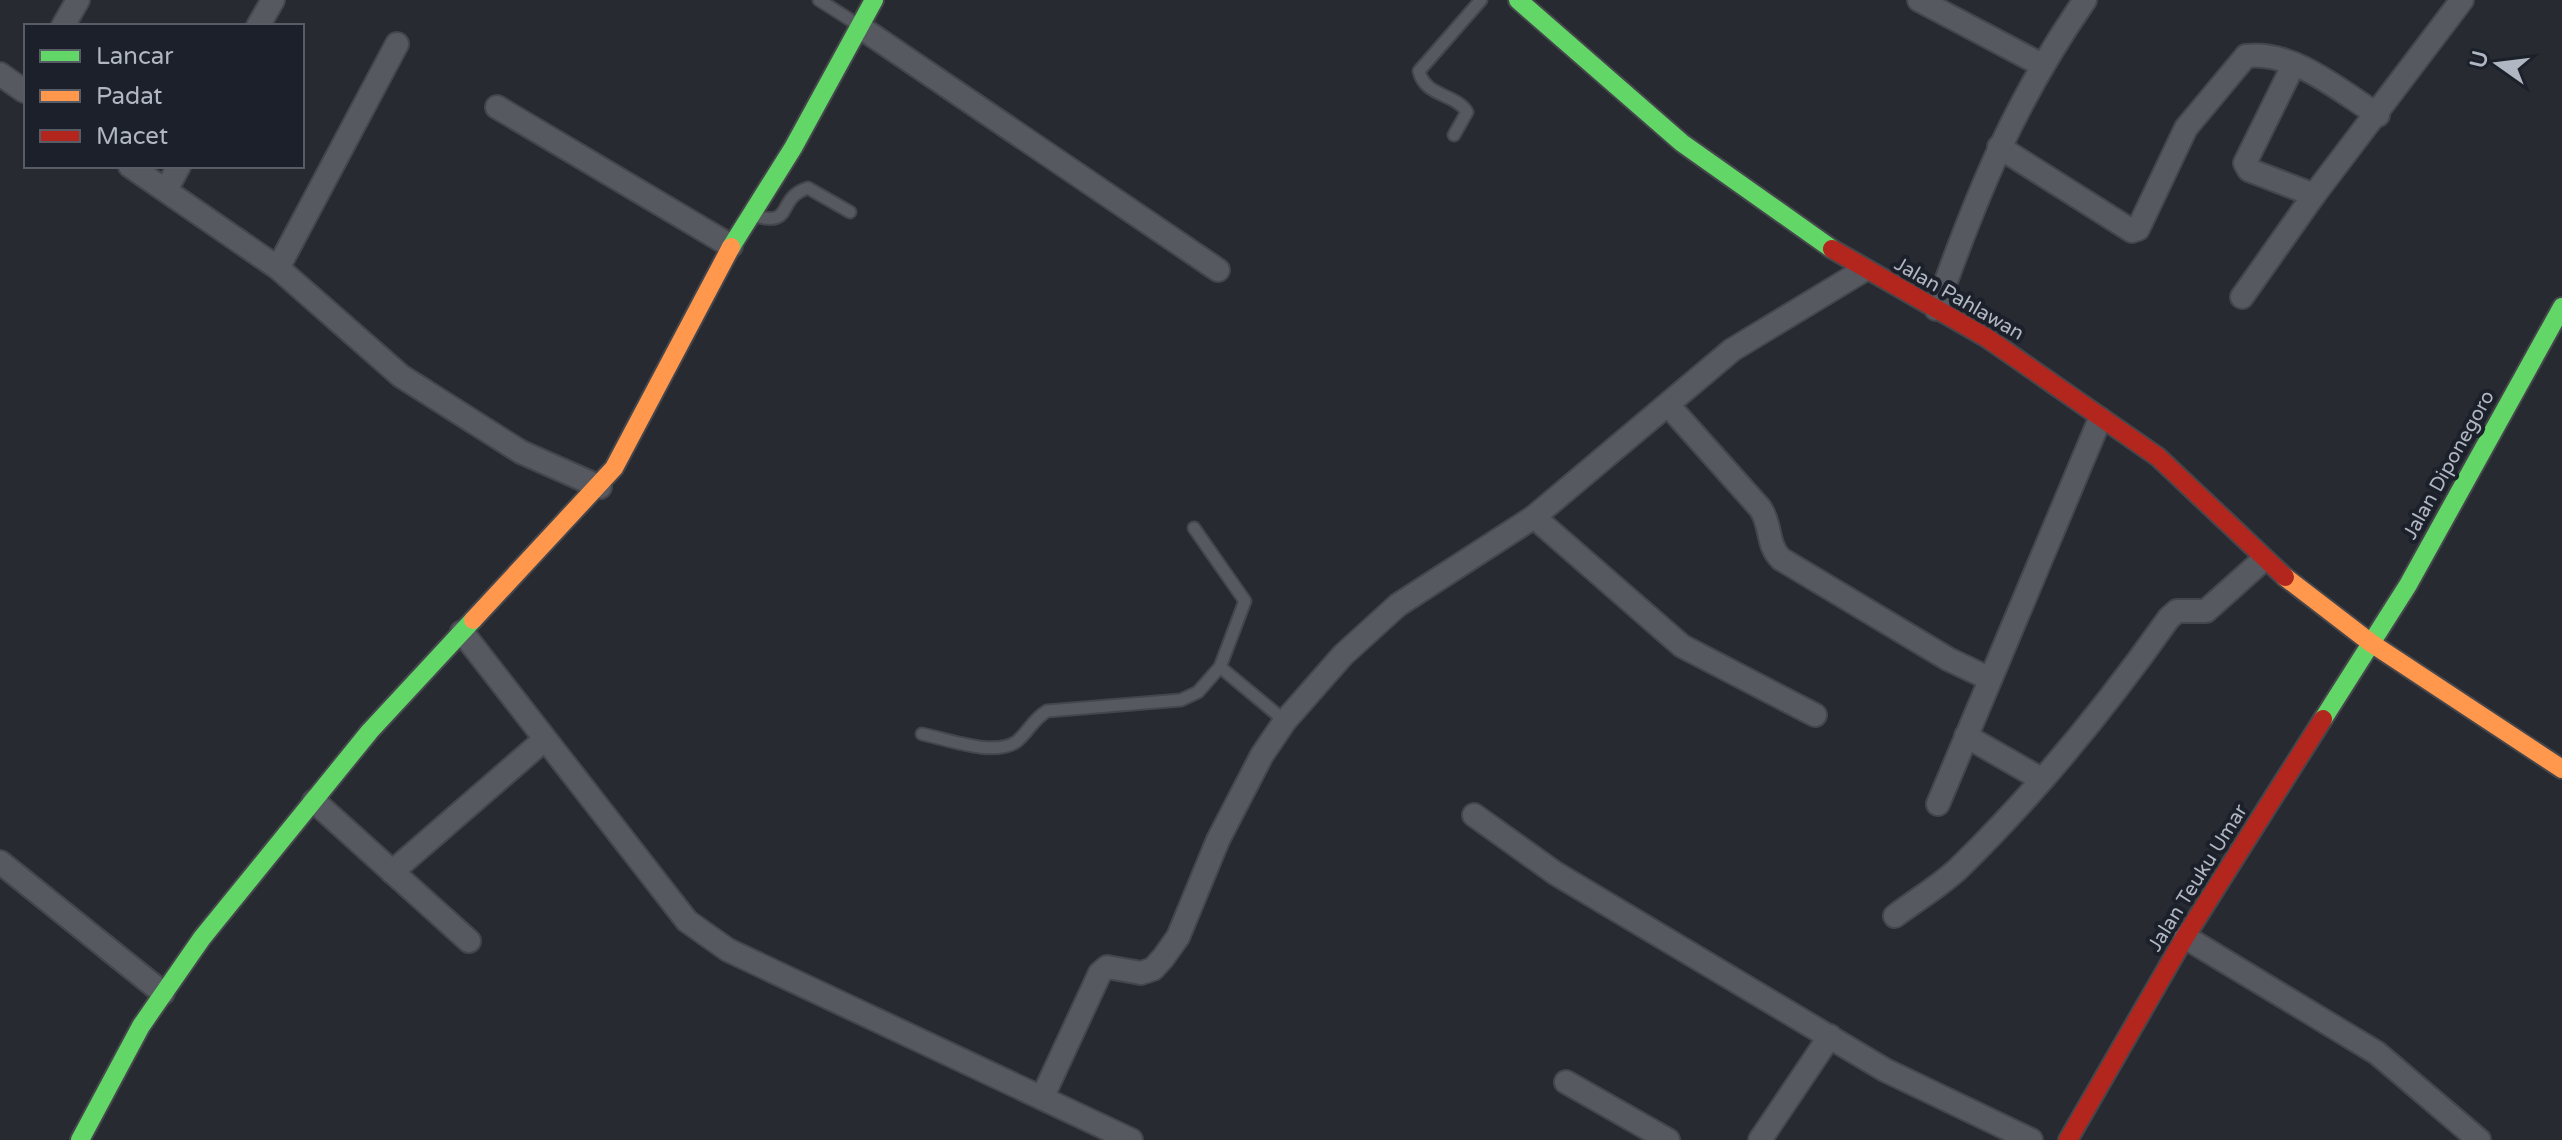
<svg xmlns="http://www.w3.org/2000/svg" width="2562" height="1140" font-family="'Varela Round',sans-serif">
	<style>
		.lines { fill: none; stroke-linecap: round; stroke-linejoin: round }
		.lane-casing { stroke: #44464c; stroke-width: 15 }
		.street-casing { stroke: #44464c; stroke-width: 26 }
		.fast-casing { stroke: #44464c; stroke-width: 22 }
		.slow-casing { stroke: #44464c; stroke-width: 22 }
		.jam-casing { stroke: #44464c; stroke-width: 22 }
		.lane { stroke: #565960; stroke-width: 11 }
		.street { stroke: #565960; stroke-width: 22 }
		.fast { stroke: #63d668; stroke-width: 18 }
		.slow { stroke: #ff974d; stroke-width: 18 }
		.jam { stroke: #b3261e; stroke-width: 18 }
		.labels { text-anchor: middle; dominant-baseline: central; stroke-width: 8; stroke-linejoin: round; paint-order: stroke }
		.street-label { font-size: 20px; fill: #b0b6c2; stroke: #1b202a }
	</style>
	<rect width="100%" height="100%" fill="#272a31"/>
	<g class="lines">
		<g class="lane-casing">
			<g id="lane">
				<polyline points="819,0 860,26"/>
				<path d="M1454 135 1467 112C1455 93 1425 97 1419 71L1481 0"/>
				<path d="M752 215C796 229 775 198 808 188L850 212"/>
				<polyline points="1194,528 1245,601 1220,667"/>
				<path d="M922 734C947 739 993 757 1016 742 1028 733 1032 720 1047 711L1181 700 1198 692 1220 667 1285 721"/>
			</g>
		</g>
		<g class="street-casing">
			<g id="street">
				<polyline points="1919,0 2040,64"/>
				<polyline points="63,26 78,0"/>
				<polyline points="258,26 273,0"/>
				<polyline points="860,27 1218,270"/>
				<polyline points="2294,64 2245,163 2249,170 2314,195"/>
				<polyline points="0,74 24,91"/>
				<polyline points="497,107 731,246"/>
				<path d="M1999 147 2132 231 2138 229 2186 128 2246 56C2293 50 2340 91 2378 115"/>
				<polyline points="130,166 278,268 401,376 521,452 600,487"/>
				<polyline points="166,190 179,166"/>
				<polyline points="278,268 397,44"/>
				<polyline points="2242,297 2314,195 2462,0"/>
				<path d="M1936 309C1977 194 2014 102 2085 0"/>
				<path d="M1668 405 1760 508C1772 525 1766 544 1781 559L1948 659 1988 678"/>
				<polyline points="1534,517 1682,646 1815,715"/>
				<polyline points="462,632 687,921 728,950 1131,1140"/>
				<polyline points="1966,736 2041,779"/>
				<polyline points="314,801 469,941"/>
				<polyline points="1938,804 2100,419"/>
				<polyline points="1474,815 1555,873 1885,1070 2031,1140"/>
				<polyline points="0,862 163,993"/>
				<polyline points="392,872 544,740"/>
				<path d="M1895 916C1916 900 1940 886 1959 868 2037 792 2106 707 2169 618L2177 611H2206L2263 560"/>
				<polyline points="2185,937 2377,1053 2479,1140"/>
				<polyline points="1566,1082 1668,1140"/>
				<polyline points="1042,1098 1100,973 1107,967 1141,973 1153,969 1163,958 1178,937 1218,840 1262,755 1285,721 1343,655 1398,605 1534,517 1732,350 1864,270"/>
				<polyline points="1760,1140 1830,1036"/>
			</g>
		</g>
		<g class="fast-casing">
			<g id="fast">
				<polyline points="1518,0 1682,143 1832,249"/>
				<polyline points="731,247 793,148 874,0"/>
				<polyline points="2323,719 2408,585 2562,307"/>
				<polyline points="80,1140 141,1026 202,938 370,731 473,620"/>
			</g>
		</g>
		<g class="slow-casing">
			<g id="slow">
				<polyline points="2285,577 2371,643 2562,769"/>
				<polyline points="473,620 614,468 731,247"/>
			</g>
		</g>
		<g class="jam-casing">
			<g id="jam">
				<polyline points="1832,249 1987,338 2158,457 2285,577"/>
				<polyline points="2068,1140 2185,937 2323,719"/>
			</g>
		</g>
		<use href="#lane" class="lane"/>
		<use href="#street" class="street"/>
		<use href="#fast" class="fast"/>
		<use href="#slow" class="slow"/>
		<use href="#jam" class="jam"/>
	</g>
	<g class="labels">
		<g class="street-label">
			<text transform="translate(1959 299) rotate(30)">Jalan Pahlawan</text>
			<text transform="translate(2449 465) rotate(-61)">Jalan Diponegoro</text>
			<text transform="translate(2198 878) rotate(-58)">Jalan Teuku Umar</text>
		</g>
	</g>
	<rect x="24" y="24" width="280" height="144" fill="#1b202a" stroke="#575c67" stroke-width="2"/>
	<rect x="40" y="50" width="40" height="12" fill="#63d668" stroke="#575c67" stroke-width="2"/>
	<text x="96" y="64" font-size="24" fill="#b0b6c2">Lancar</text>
	<rect x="40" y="90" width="40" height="12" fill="#ff974d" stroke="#575c67" stroke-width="2"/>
	<text x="96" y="104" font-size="24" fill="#b0b6c2">Padat</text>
	<rect x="40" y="130" width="40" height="12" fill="#b3261e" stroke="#575c67" stroke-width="2"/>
	<text x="96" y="144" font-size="24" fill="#b0b6c2">Macet</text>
	<g transform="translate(2498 64) rotate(284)" stroke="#1b202a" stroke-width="6" paint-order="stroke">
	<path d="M0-6L14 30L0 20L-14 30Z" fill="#b0b6c2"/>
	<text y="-12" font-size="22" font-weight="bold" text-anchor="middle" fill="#b0b6c2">U</text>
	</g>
</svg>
